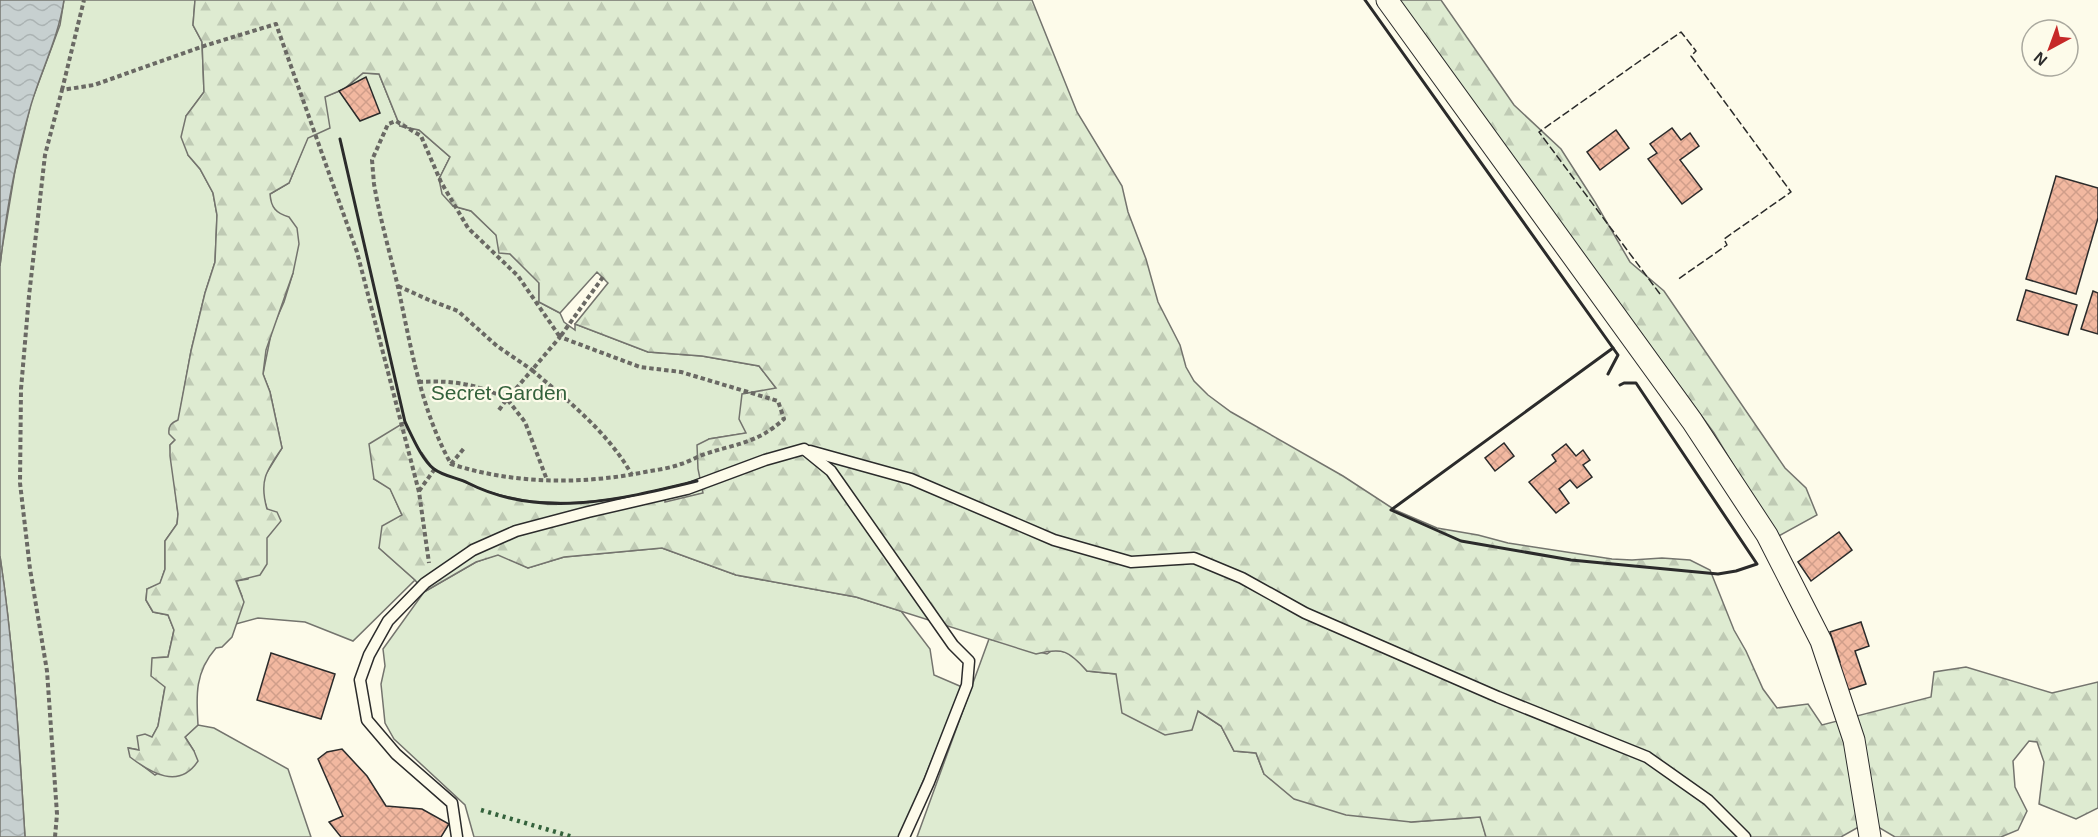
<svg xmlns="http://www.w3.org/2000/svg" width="2098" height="837" font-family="Arial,sans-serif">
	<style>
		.green { fill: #deebd1; stroke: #74746e; stroke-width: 1.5 }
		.forest { fill: url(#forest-firs); stroke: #74746e; stroke-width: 1.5 }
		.water { fill: url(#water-waves); stroke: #74746e; stroke-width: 1.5 }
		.building { fill: url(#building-cross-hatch); stroke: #2b2b2b; stroke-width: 1.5 }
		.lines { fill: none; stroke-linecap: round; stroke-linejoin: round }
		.lane-casing { stroke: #2b2b2b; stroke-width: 13 }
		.street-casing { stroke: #2b2b2b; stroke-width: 23 }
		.path { stroke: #6a6964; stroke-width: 4; stroke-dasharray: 4.5 3; stroke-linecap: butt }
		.lane { stroke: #fdfbea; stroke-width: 10 }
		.street { stroke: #fdfbea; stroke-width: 21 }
		.hedge { stroke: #34623c; stroke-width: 4.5; stroke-dasharray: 3 4.5; stroke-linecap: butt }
		.fence { stroke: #2b2b2b; stroke-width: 1.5; stroke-dasharray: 8 3; stroke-linecap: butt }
		.wall { stroke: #2b2b2b; stroke-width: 3 }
		.labels { text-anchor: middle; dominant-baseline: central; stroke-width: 4.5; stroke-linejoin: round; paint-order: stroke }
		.park-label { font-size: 21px; fill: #34623c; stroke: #fdfbea }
	</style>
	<defs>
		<pattern id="forest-firs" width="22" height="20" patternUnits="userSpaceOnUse" patternTransform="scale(1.5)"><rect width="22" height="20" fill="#deebd1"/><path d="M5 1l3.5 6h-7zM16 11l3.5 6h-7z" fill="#bfcab4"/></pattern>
		<pattern id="water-waves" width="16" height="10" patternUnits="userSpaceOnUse" patternTransform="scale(1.5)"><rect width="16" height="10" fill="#c7d0d0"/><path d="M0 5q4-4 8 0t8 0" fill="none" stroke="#abb3b3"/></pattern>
		<pattern id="building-cross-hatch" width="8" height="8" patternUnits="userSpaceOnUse" patternTransform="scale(1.5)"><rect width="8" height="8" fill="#f2b8a0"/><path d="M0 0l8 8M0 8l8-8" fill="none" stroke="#d09e8a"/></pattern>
	</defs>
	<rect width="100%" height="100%" fill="#fdfbea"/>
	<g class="green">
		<path d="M64 0H195L193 25 202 42 204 92 186 116 188 155 200 169 213 193 217 215 215 262 205 293 191 351 175 440 170 445 178 514 177 524 165 541V569L160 584 147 589 146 600 153 612 168 615 174 630 168 657 153 658 165 687 158 726 152 737 139 750 129 748 131 757 155 775 194 751 185 737 198 725 214 728 288 769 311 837H25C19 743 14 649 0 556V266L2 249 15 171 31 103 60 25Z"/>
		<polygon points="363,73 379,74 400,126 419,130 450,157 439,179 453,206 471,211 496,235 507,251 539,282 539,302 560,313 564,322 575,330 575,324 648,352 702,356 759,366 776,388 747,433 709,439 704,493 665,503 664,489 624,498 574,503 521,501 475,488 466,482 460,481 434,470 422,453 374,479 390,488 402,515 379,548 415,580 353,641 305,622 258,618 236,624 242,596 236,581 248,579 267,509 262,492 264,477 282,448 270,392 263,374 272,329 284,302 293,273 279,214 271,205 270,194 289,183 324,97 344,89"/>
		<polygon points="662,548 736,575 856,597 901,611 930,649 934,675 962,687 900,837 474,837 465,805 394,739 385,723 381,684 385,666 383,649 424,592 476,562 499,554 528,568 564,557"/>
		<polygon points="989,639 1047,654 1054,649 1072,654 1087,671 1116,674 1198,711 1221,726 1234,751 1256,753 1264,774 1411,822 1481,817 1486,837 917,837"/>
	</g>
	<g class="forest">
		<path d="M195 0H1032L1077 112 1122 186 1128 212 1146 259 1158 302 1180 345 1186 367 1194 381 1208 395 1231 412 1343 476 1395 510 1437 528 1478 535 1508 543 1612 559 1632 560 1662 558 1690 560 1710 570 1734 630 1746 651 1763 689 1777 708 1808 704 1822 725 1931 697 1934 672 1966 667 2052 693 2098 682V808L2076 819 2039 804 2044 762 2037 742 2029 741 2013 761 2015 787 2027 811 2018 830 2001 837H1895L1878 827 1871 820 1841 837H1486L1480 817 1411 822 1346 815 1294 799 1264 774 1256 753 1234 751 1221 726 1198 711 1192 730 1165 735 1122 713 1116 674 1087 671C1069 651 1063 647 1036 654L856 597 736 575 662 548 564 557 528 568 498 555 476 562 424 592 415 580 379 548 382 526 402 515 390 489 374 479 369 444 405 422C413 437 421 458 434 469 442 476 458 478 467 483 531 513 598 504 664 489L665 502 703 493 698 469 697 445 709 439 746 433 739 419 742 394 776 388 759 366 702 356 648 352 575 324 608 283 597 272 560 313 539 302V283L510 254 499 253 496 235 471 211 453 206 442 194 439 179 450 157 419 130 400 126 379 74 363 73 344 89 325 97 330 128 308 138 289 183 270 194C271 208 276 213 289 217L297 228 299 244 293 273 266 350 263 374 270 392 282 448C266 471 259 481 267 509L277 512 281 521 267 538V564L260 575 236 581 244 602 232 637 222 647 216 648C195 672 196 695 198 725L185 737 194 751 198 761C179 790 151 773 130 757L128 748 139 750 137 736 145 734 152 737 158 726 165 687 151 676 152 658 168 657 174 630 168 615 153 612 146 600 147 589 160 583 165 569V541L177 524 178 514 170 456V445L175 440 169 434C168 426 171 423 178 420L191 351 205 293 215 262 217 215 213 193 200 169 188 155 181 137 186 116 204 92 202 42 193 25Z"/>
		<polygon points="1398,0 1441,0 1514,105 1561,149 1595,202 1630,262 1664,291 1785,468 1806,488 1817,515 1777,537 1714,433"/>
	</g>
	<g class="water">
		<path d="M0 0H64C58 39 42 68 31 105 16 157 6 212 0 266Z"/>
		<path d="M0 556C14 649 19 743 25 837H0Z"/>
	</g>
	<g class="building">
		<polygon points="366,77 380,113 360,121 339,91"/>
		<polygon points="1672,128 1681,140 1690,133 1699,146 1680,160 1702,189 1682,204 1648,159 1657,153 1650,144"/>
		<polygon points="1616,130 1629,148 1600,170 1587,152"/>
		<polygon points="2056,176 2098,188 2098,218 2076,294 2026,279"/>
		<polygon points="2026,290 2077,305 2068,335 2017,320"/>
		<polygon points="2093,291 2098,293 2098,334 2081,329"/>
		<polygon points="1504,443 1514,456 1495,471 1485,458"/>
		<polygon points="1566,444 1576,456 1583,450 1590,460 1583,465 1592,477 1577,488 1570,480 1559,489 1569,503 1556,513 1529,482 1556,461 1552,455"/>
		<polygon points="1839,532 1852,550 1811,581 1798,562"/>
		<polygon points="1861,622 1869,646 1855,651 1866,684 1845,691 1836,663 1840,662 1830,632"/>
		<polygon points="271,653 335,674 321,719 257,700"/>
		<polygon points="342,749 367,776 386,806 422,809 449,824 441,837 341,837 329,822 343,816 318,759 327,752"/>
	</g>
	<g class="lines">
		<g class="lane-casing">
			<g id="lane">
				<polyline points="810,451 911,479 1054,540 1131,562 1194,558 1242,578 1305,613 1498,697 1647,757 1708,800 1745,837"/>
				<polyline points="457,837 452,803 396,754 367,720 360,680 369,655 388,621 425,583 473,550 516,531 588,512 687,489 765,460 804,449 831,471 953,645 969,661 967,685 929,782 904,837"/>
			</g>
		</g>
		<g class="street-casing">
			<polyline id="street" points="1387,0 1692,421 1767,535 1821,641 1854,740 1870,837"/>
		</g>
		<g class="path">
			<polyline points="62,90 84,0"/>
			<path d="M603 277 560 337 518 276 468 228 441 182 421 136 396 121 388 124 372 160 374 184C380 219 390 253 398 287 411 347 421 410 451 464 513 484 581 485 645 472 657 470 670 468 681 464 688 462 695 458 702 455 736 443 755 445 784 419L778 401 681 372 640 367 560 337 532 370C568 401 608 432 632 475"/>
			<path d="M398 286 429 300 458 311 497 346 532 370 507 399C477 384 453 380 419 382"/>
			<polyline points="499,410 507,399 525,422 547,480"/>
			<polyline points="451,464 465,447"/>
			<polyline points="419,491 434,470"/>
			<polyline points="55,837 57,814 47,671 30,569 20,483 21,389 29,296 45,155 62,90 94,85 207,45 276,24 357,252 419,492 429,563"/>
		</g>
		<use href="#lane" class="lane"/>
		<use href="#street" class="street"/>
		<polyline class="hedge" points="481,810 573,837"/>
		<polyline class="fence" points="1660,294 1539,132 1681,32 1696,51 1691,56 1791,192 1724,239 1727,245 1677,280"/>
		<g class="wall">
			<polyline points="1365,0 1613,348"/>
			<path d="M340 139 405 422C412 436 422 460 434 469 443 476 458 478 468 483 540 520 623 499 697 481"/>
			<polyline points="1608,374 1618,355 1613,348 1391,510 1461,541 1571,560 1718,574 1736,571 1757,564 1636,383 1624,383 1620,385"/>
		</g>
	</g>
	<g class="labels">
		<g class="park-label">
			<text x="499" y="392">Secret Garden</text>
		</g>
	</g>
	<g transform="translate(2050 48) rotate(221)"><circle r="28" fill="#fdfbea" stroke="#a9a89e" stroke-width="1.5"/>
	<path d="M0-4.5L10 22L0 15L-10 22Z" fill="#c62828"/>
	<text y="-9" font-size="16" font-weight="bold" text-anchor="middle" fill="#2b2b2b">N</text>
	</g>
</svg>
